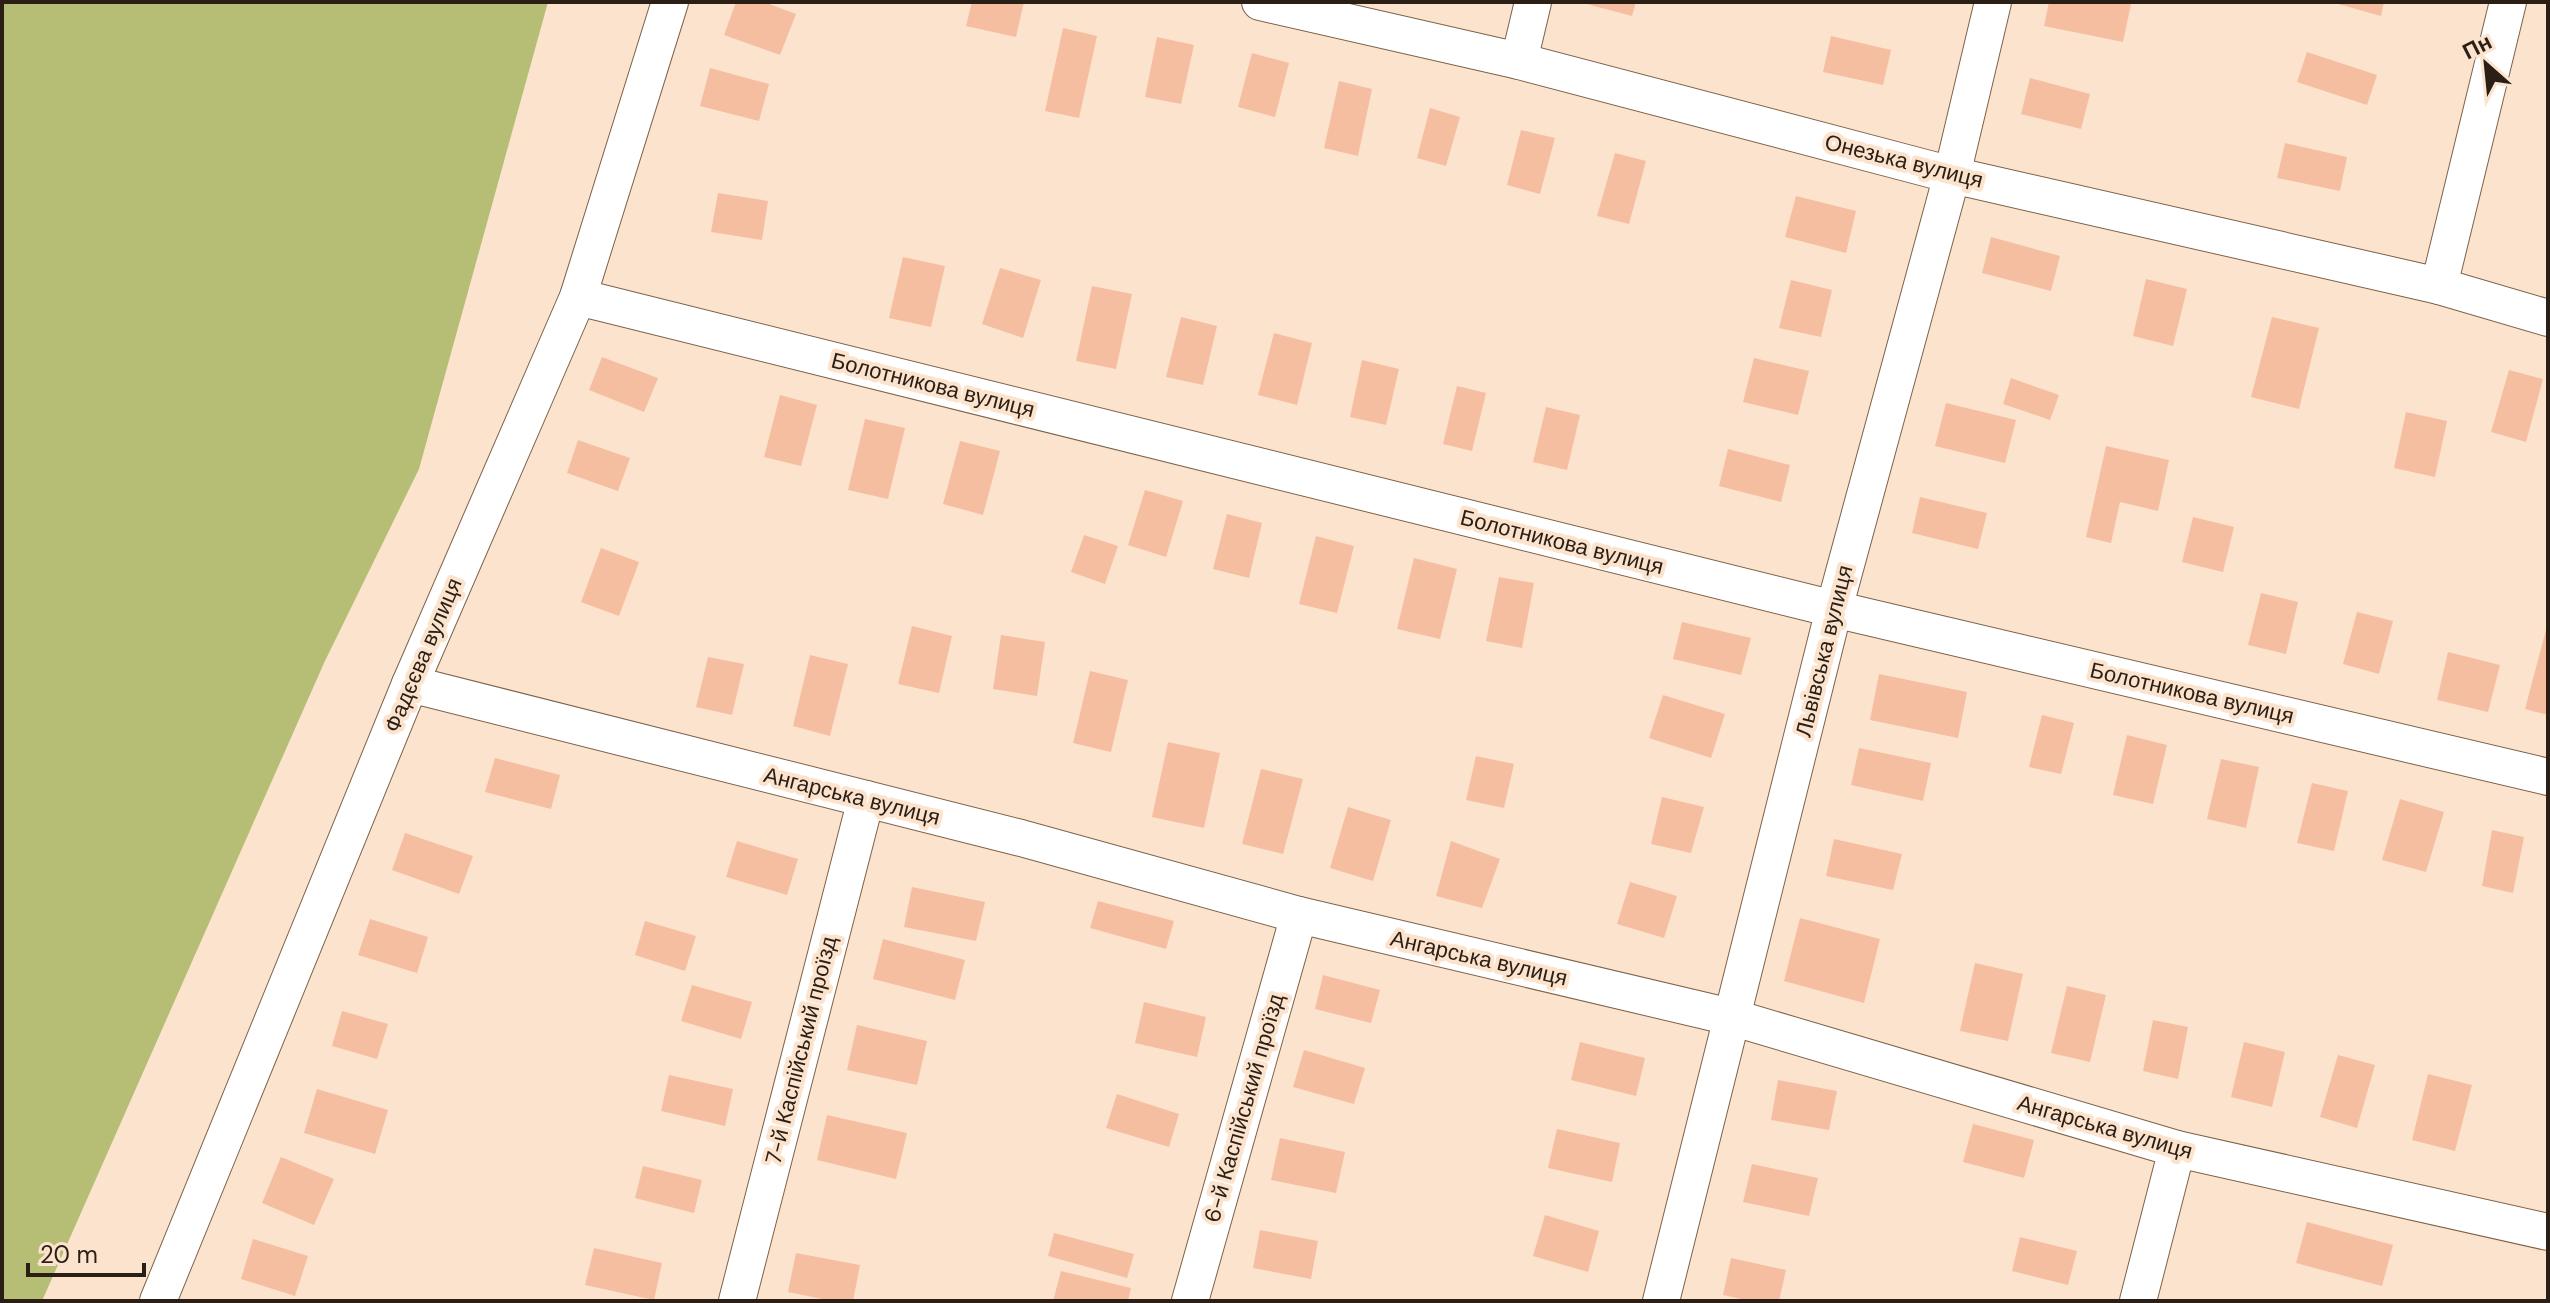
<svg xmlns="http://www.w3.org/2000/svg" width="2550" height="1303" font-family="'DM Sans',sans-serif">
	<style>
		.forest { fill: #b6bd75 }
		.building { fill: #f6bea1 }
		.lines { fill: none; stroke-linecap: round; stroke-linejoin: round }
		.minor-casing { stroke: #7d624a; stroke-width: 38 }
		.minor { stroke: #fff; stroke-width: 36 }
		.labels { text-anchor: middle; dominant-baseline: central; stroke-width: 8; stroke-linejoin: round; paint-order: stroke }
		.street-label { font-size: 22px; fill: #2b1f15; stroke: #fce3cd }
	</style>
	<rect width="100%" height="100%" fill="#fce3cd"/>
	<polygon class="forest" points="2,2 548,2 419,469 324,663 42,1301 2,1301"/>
	<g class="building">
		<polygon points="736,2 764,2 796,14 780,55 724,35"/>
		<polygon points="972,2 1024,2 1016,37 966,26"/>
		<polygon points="1579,2 1636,2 1632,16"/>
		<polygon points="2049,2 2120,2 2131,4 2123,42 2044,26"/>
		<polygon points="2331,2 2384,2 2381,16"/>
		<polygon points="1063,28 1097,36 1079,118 1045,111"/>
		<polygon points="1831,36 1891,50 1883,85 1823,72"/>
		<polygon points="1157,37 1194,45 1181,104 1145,97"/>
		<polygon points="2307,52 2377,75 2367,105 2297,82"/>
		<polygon points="1252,53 1289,63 1275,117 1238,107"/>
		<polygon points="710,68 769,84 759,121 700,106"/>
		<polygon points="2030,78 2090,94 2081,129 2021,114"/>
		<polygon points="1339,81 1372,89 1358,156 1324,148"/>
		<polygon points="1430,108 1460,117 1446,166 1417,158"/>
		<polygon points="1521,130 1555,138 1540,194 1507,185"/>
		<polygon points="2285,143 2347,157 2340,191 2277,178"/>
		<polygon points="1615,153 1646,161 1629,224 1597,216"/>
		<polygon points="718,193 768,201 762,240 711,232"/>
		<polygon points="1796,196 1856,211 1846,253 1785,237"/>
		<polygon points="1991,237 2060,256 2051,291 1982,273"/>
		<polygon points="903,257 945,266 931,327 889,318"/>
		<polygon points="1000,268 1041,280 1023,338 982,324"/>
		<polygon points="2146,279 2187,289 2173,346 2133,336"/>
		<polygon points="1791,280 1832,290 1821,337 1779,328"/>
		<polygon points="1092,286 1132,294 1116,369 1076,361"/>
		<polygon points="1181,317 1217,326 1203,385 1166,377"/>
		<polygon points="2272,317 2319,328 2299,409 2251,397"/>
		<polygon points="1274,333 1312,343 1297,405 1258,395"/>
		<polygon points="602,357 658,378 644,412 589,390"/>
		<polygon points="1754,358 1809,371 1798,415 1743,402"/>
		<polygon points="1362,360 1399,369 1386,425 1350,417"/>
		<polygon points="2509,370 2543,379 2526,442 2491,432"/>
		<polygon points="2011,378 2059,395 2050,420 2003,404"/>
		<polygon points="1457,386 1486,393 1472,451 1443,444"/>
		<polygon points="780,395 817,405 801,466 764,457"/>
		<polygon points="1946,403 2016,420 2005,463 1935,446"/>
		<polygon points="1546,407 1580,415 1567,470 1533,462"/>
		<polygon points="2406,412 2447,421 2435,477 2394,468"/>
		<polygon points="865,419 905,428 888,499 848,490"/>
		<polygon points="578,440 630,458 618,491 567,473"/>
		<polygon points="960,441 1000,451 983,515 943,504"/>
		<polygon points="2106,446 2169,460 2158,511 2120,502 2111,543 2086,537"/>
		<polygon points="1728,449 1790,465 1781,502 1719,486"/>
		<polygon points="1145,490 1183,501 1166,557 1128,545"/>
		<polygon points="1920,497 1987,513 1978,549 1912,533"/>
		<polygon points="1227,514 1262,523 1249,578 1213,569"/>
		<polygon points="2193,517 2234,527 2223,572 2182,562"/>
		<polygon points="1084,535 1118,546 1105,584 1071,572"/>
		<polygon points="1316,536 1354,546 1337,613 1299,604"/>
		<polygon points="601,548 639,562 619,616 581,602"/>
		<polygon points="1414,558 1457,569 1440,639 1397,629"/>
		<polygon points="1499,577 1534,583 1522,648 1486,641"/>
		<polygon points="2261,593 2298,602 2286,654 2248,645"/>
		<polygon points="2357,612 2393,621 2379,674 2343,664"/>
		<polygon points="1682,622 1751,638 1741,675 1673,659"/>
		<polygon points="912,626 952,636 939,693 898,684"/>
		<polygon points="2547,626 2548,626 2548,715 2525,709"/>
		<polygon points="1001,635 1045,642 1037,696 993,689"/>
		<polygon points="2448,652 2500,665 2488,712 2437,700"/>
		<polygon points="810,655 848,664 830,736 793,726"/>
		<polygon points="708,657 744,664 732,715 696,707"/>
		<polygon points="1090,671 1128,680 1111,752 1073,743"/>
		<polygon points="1879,674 1967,692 1958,738 1870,720"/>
		<polygon points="1663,695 1725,714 1711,758 1649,738"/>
		<polygon points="2042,715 2074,723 2061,774 2029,767"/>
		<polygon points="2127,735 2167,745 2153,804 2113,795"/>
		<polygon points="1168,742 1220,753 1204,828 1152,817"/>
		<polygon points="1859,748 1931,763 1923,801 1851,785"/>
		<polygon points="1476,756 1514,764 1504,808 1466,800"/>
		<polygon points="495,758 560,775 551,809 485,792"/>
		<polygon points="2221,759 2259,767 2246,828 2207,819"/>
		<polygon points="1261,769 1303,779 1283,854 1242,844"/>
		<polygon points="2312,783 2348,791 2334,851 2297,843"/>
		<polygon points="1662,797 1704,807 1691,853 1651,844"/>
		<polygon points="2400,799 2444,812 2426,872 2382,860"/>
		<polygon points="1348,807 1391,820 1373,881 1330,868"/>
		<polygon points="2492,830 2524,837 2513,893 2482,886"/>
		<polygon points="405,833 473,856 459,894 392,870"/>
		<polygon points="1834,839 1902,854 1893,890 1826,876"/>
		<polygon points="737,841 798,859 787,895 726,877"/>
		<polygon points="1451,841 1500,859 1482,908 1436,896"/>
		<polygon points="1630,882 1677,896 1664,938 1617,924"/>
		<polygon points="912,887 985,902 976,941 904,927"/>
		<polygon points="1098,901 1174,921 1166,949 1090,928"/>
		<polygon points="1800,918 1880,939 1864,1003 1784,981"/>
		<polygon points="370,919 428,937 417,973 358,955"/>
		<polygon points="645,921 696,936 685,971 635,955"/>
		<polygon points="883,939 965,960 955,1000 873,979"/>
		<polygon points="1975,963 2023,974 2008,1041 1960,1031"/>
		<polygon points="1323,975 1380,990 1371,1023 1315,1009"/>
		<polygon points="692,985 752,1002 741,1039 681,1021"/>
		<polygon points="2067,986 2106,995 2090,1062 2051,1053"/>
		<polygon points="1144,1002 1206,1017 1197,1057 1135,1043"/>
		<polygon points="342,1011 388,1024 377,1059 332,1046"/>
		<polygon points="2153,1020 2188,1027 2178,1079 2143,1071"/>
		<polygon points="857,1025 927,1041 917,1085 847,1070"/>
		<polygon points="1580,1042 1645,1058 1636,1096 1571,1080"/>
		<polygon points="2244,1042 2285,1052 2272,1107 2231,1097"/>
		<polygon points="1304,1050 1365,1068 1354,1104 1293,1087"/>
		<polygon points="2338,1055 2375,1065 2357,1128 2320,1117"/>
		<polygon points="2428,1074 2472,1085 2455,1151 2412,1140"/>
		<polygon points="669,1075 733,1089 725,1126 661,1111"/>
		<polygon points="1778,1080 1837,1091 1829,1130 1771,1120"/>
		<polygon points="317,1089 388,1110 375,1154 304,1133"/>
		<polygon points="1117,1094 1179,1114 1169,1147 1106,1128"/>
		<polygon points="827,1115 907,1133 896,1179 817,1160"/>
		<polygon points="1973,1124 2034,1140 2024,1178 1963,1162"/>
		<polygon points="1557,1129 1620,1143 1612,1182 1548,1168"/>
		<polygon points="1280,1138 1345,1152 1336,1193 1271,1180"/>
		<polygon points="281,1157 334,1179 314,1225 262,1203"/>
		<polygon points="1752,1164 1818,1178 1809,1216 1743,1202"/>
		<polygon points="643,1166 702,1180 694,1213 635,1198"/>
		<polygon points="1545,1215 1599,1231 1588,1272 1533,1256"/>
		<polygon points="2307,1222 2393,1245 2382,1286 2296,1263"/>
		<polygon points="1260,1230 1318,1241 1311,1279 1253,1268"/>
		<polygon points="1054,1233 1134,1254 1127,1278 1048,1256"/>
		<polygon points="2020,1237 2077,1251 2068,1285 2012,1271"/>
		<polygon points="253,1239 308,1256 295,1296 241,1279"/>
		<polygon points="594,1248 662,1263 654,1300 585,1285"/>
		<polygon points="796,1253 860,1265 853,1301 832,1301 788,1292"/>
		<polygon points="1731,1258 1786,1270 1779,1301 1750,1301 1723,1295"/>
		<polygon points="1061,1271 1131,1288 1128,1301 1053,1301"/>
	</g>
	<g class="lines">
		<g class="minor-casing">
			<g id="minor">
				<polyline points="1260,2 1519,61 1952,175 2439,286 2548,318"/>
				<polyline points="1519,61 1533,2"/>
				<polyline points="2439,286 2508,2"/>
				<polyline points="578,297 1834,609 2548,777"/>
				<polyline points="410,684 1021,838 1299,915 1731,1017 2177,1149 2548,1232"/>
				<polyline points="158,1301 410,684 578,297 670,2"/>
				<polyline points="737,1301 866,799"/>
				<polyline points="1190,1301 1299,915"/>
				<polyline points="1661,1301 1834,609 1952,175 1993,2"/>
				<polyline points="2138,1301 2177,1149"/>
			</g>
		</g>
		<use href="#minor" class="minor"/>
	</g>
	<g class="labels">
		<g class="street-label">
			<text transform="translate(1904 161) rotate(14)">Онезька вулиця</text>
			<text transform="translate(933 385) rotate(14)">Болотникова вулиця</text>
			<text transform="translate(1562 542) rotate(14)">Болотникова вулиця</text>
			<text transform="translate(1824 651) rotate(-76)">Львівська вулиця</text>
			<text transform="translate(423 655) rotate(-67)">Фадєєва вулиця</text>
			<text transform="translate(2192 693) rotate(13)">Болотникова вулиця</text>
			<text transform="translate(852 796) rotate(14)">Ангарська вулиця</text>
			<text transform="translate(1479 958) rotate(13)">Ангарська вулиця</text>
			<text transform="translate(801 1050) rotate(-76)">7-й Каспійський проїзд</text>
			<text transform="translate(1244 1108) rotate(-74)">6-й Каспійський проїзд</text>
			<text transform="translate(2105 1127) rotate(16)">Ангарська вулиця</text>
		</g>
	</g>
	<rect width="2550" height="1303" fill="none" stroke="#2b1f15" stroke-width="8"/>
	<g transform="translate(2486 64) rotate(333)" stroke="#fce3cd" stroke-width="6" paint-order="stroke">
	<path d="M0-6L14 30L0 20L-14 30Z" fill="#2b1f15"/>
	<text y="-12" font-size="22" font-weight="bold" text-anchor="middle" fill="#2b1f15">Пн</text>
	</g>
	<path d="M28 1263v12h116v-12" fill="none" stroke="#2b1f15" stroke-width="4"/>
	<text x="40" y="1263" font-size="24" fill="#2b1f15" stroke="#fce3cd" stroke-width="6" paint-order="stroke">20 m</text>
</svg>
